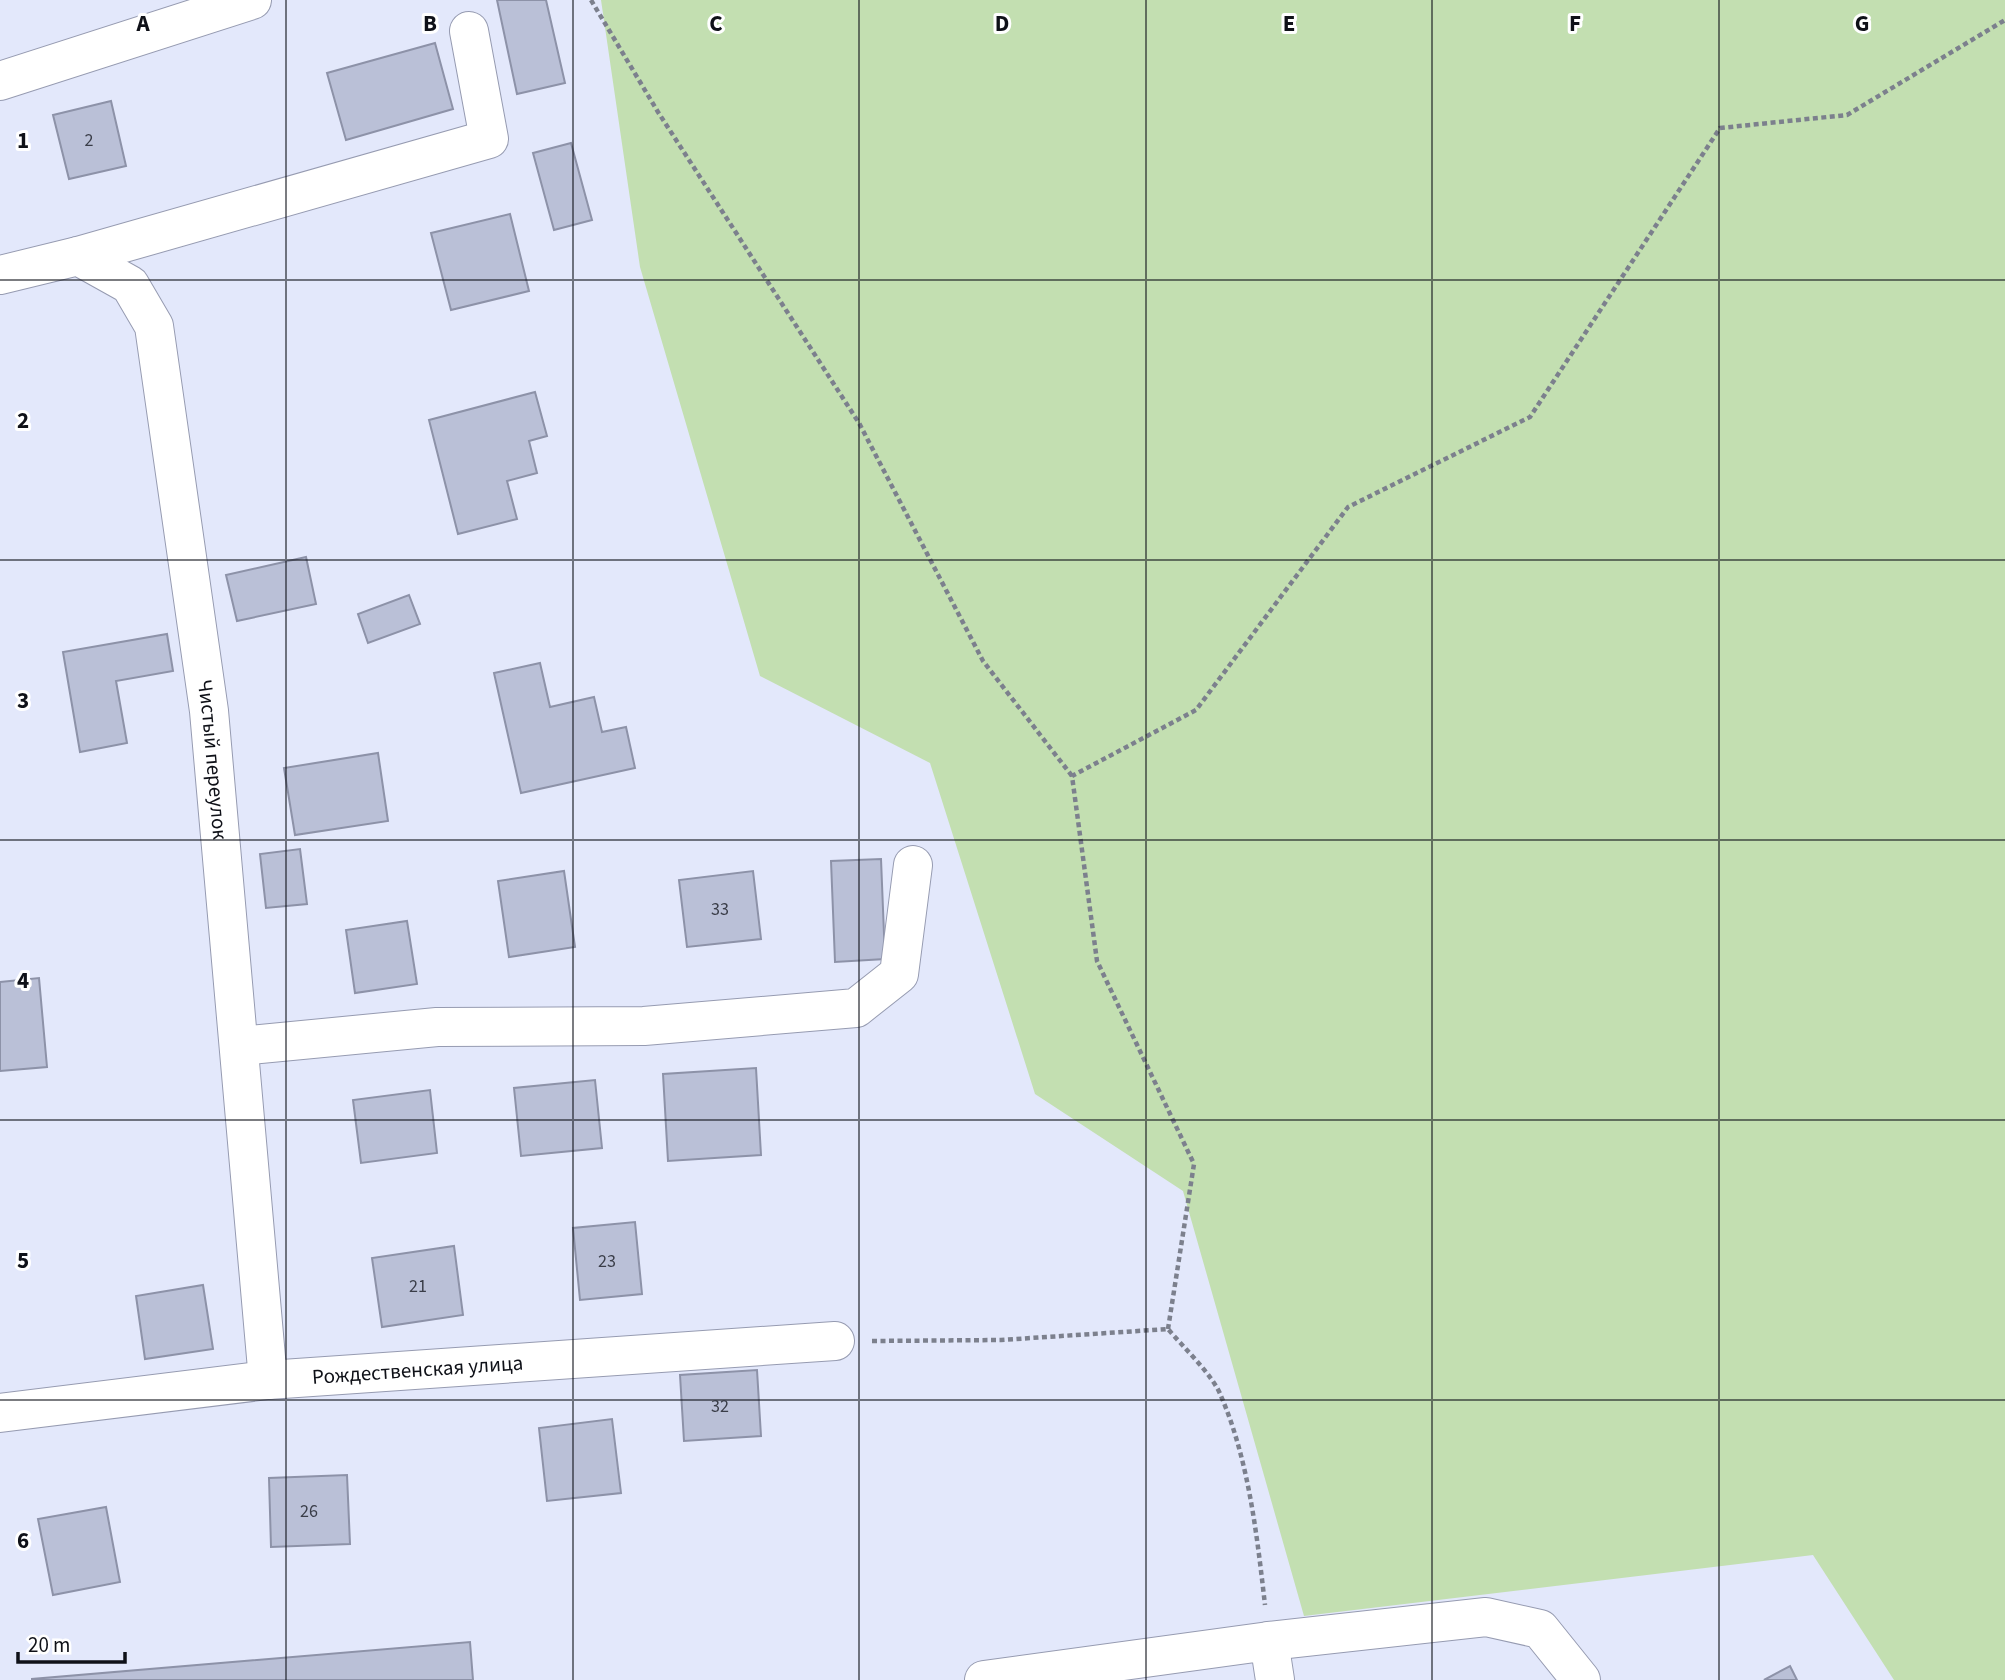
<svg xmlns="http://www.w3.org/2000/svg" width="2005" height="1680" font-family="'Source Sans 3',sans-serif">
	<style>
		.green { fill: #c3dfb1 }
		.building { fill: #bac0d7; stroke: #8d92a8; stroke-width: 2 }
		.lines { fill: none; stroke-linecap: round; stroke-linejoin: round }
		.minor-casing { stroke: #969bb1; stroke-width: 40 }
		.path { stroke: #7c808d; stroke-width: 4.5; stroke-dasharray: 5 3.5; stroke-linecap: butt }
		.minor { stroke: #fff; stroke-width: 38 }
		.grid { fill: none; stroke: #0f1118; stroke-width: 2; stroke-opacity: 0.55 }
		.labels { text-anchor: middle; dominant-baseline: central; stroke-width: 6; stroke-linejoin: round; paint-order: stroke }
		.number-label { font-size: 18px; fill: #3a3d48 }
		.street-label { font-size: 21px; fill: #0f1118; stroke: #fff }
		.grid-label { font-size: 23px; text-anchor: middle; font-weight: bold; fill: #0f1118; stroke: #fff; stroke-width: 6; stroke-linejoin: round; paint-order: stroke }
	</style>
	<rect width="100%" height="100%" fill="#e3e8fb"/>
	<polygon class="green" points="601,0 2005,0 2005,1680 1894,1680 1813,1555 1304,1616 1183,1191 1035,1094 930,763 760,676 640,267"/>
	<g class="building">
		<polygon points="497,0 546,0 565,83 517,94"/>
		<polygon points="435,43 453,109 346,140 327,73"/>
		<polygon points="111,101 126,166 69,179 53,115"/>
		<polygon points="571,143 592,220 554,230 533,153"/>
		<polygon points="510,214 529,291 451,310 431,233"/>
		<polygon points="535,392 547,436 529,441 537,473 507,481 517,519 458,534 429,420"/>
		<polygon points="306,557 316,604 237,621 226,575"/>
		<polygon points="409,595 420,624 368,643 358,614"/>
		<polygon points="167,634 173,671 116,681 127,743 80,752 63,652"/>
		<polygon points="540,663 550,707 594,697 602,732 626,727 635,768 521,793 494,673"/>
		<polygon points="378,753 388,821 295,835 284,768"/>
		<polygon points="300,849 307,904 266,908 260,854"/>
		<polygon points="881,859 885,959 835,962 831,861"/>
		<polygon points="564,871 575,947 509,957 498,881"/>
		<polygon points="753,871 761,939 687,947 679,880"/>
		<polygon points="407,921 417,984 355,993 346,930"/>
		<polygon points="39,978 47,1067 0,1071 0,982"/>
		<polygon points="756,1068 761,1155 668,1161 663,1074"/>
		<polygon points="595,1080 602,1148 521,1156 514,1088"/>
		<polygon points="430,1090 437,1153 361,1163 353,1100"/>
		<polygon points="635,1222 642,1294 580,1300 573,1228"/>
		<polygon points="454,1246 463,1315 382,1327 372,1258"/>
		<polygon points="203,1285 213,1349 145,1359 136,1296"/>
		<polygon points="757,1370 761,1436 684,1441 680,1375"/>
		<polygon points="612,1419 621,1493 547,1501 539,1428"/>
		<polygon points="347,1475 350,1544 271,1547 269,1478"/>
		<polygon points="106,1507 120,1582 53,1595 38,1519"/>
		<polygon points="470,1642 473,1680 32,1680 32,1679"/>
		<polygon points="1790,1666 1797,1680 1764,1680"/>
	</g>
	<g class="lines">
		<g class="minor-casing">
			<g id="minor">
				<polyline points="0,81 252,0"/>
				<polyline points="78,256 489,139 469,31"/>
				<path id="s1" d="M0 275 78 256 130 285 154 326 209 711 268 1380"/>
				<polyline points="239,1046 437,1027 644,1026 856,1008 899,974 913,865"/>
				<path id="s2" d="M0 1413 268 1380 835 1341"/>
				<polyline points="1269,1641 1486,1617 1540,1629 1581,1680"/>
				<polyline points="984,1680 1269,1641 1275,1680"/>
			</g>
		</g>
		<g class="path">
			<polyline points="591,0 658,112 859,423 983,661 1072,776"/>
			<polyline points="1168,1329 1194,1164 1097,961 1072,776 1196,710 1348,507 1530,417 1720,128 1847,115 2005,20"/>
			<path d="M872 1341 1001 1340 1168 1329C1183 1347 1213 1375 1221 1396 1249 1461 1257 1536 1265 1605"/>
		</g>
		<use href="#minor" class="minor"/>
	</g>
	<path class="grid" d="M286 0V1680M573 0V1680M859 0V1680M1146 0V1680M1432 0V1680M1719 0V1680M0 280H2005M0 560H2005M0 840H2005M0 1120H2005M0 1400H2005"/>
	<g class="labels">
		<g class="number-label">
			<text x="89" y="140">2</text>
			<text x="720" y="909">33</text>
			<text x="607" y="1261">23</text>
			<text x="418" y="1286">21</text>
			<text x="720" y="1406">32</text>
			<text x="309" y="1511">26</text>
		</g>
		<g class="street-label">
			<text stroke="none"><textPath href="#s1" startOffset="625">Чистый переулок</textPath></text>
			<text stroke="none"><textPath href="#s2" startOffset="420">Рождественская улица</textPath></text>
		</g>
	</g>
	<g class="grid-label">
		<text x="143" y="31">A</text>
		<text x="430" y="31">B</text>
		<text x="716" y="31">C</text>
		<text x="1002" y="31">D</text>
		<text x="1289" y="31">E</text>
		<text x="1575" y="31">F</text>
		<text x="1862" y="31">G</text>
		<text x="23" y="148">1</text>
		<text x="23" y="428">2</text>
		<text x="23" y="708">3</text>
		<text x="23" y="988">4</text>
		<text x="23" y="1268">5</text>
		<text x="23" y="1548">6</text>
	</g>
	<path d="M18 1652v10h107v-10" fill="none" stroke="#0f1118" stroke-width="3.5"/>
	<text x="28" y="1652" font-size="21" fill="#0f1118" stroke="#ffffff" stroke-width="5" paint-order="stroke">20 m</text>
</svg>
